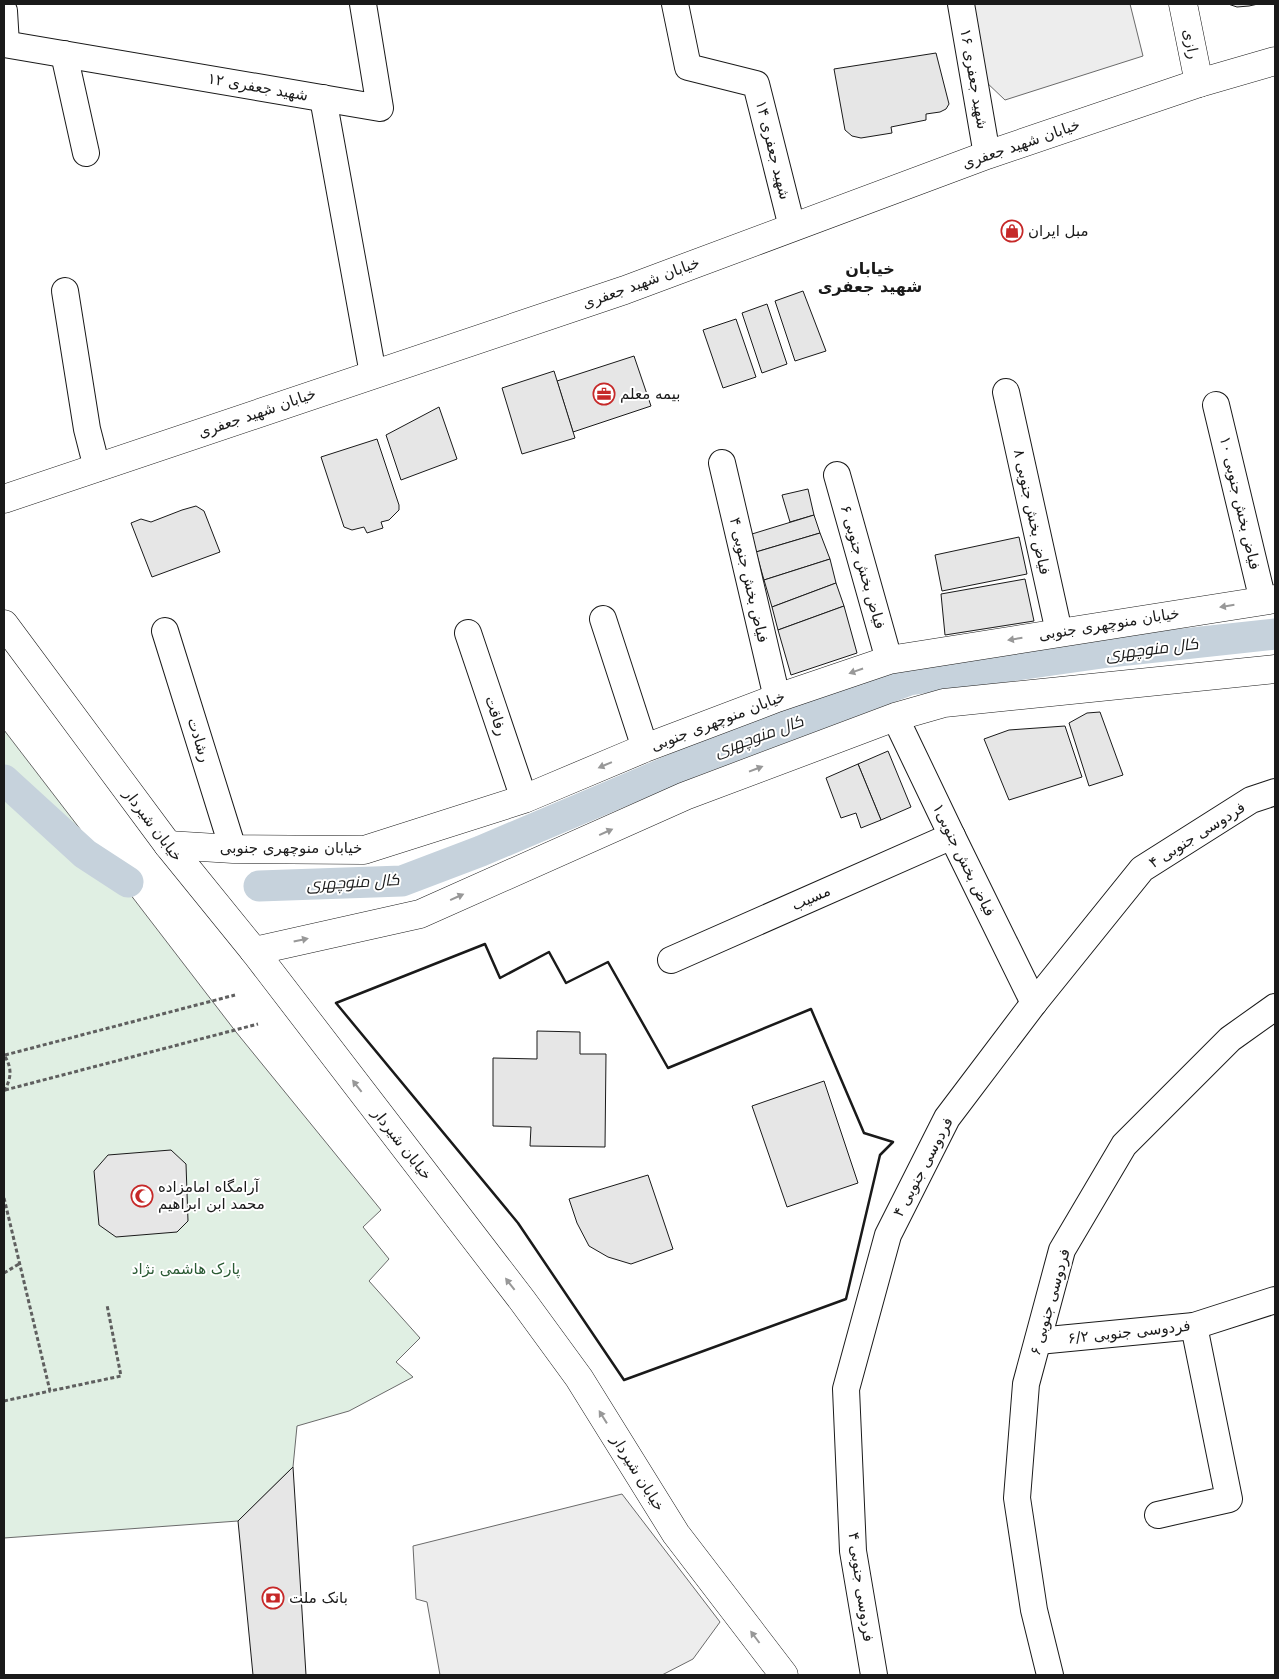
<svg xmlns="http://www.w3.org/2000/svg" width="1279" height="1679" font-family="'DejaVu Sans',Cairo,sans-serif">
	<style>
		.green { fill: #e0efe3; stroke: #6a6a6a }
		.parking { fill: #ededed; stroke: #6a6a6a }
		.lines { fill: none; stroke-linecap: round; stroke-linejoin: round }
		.canal { stroke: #c6d2dc; stroke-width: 31 }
		.building { fill: #e6e6e6; stroke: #1a1a1a }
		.minor-casing { stroke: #1a1a1a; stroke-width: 28 }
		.tertiary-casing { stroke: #1a1a1a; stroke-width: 29 }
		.primary-casing { stroke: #1a1a1a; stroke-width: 29 }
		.path { stroke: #5f5f5f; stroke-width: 3; stroke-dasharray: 4 2.5; stroke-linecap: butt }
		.minor { stroke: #fff; stroke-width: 26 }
		.tertiary { stroke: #fff; stroke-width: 28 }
		.primary { stroke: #fff; stroke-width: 28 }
		.wall { stroke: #1a1a1a; stroke-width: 2.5 }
		.oneway { fill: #989898 }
		.labels { text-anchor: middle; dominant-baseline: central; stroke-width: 4; stroke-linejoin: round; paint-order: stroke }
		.street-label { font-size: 15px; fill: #1a1a1a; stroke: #fff }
		.poi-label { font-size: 15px; fill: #1a1a1a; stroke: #fff; text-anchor: start }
		.park-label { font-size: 15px; fill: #2b5a34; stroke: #fff }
		.neighbourhood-label { font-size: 16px; font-weight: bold; fill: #1a1a1a; stroke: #fff }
		.water-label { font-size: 16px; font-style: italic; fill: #1a1a1a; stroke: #fff }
	</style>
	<rect width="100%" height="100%" fill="#fff"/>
	<polygon class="green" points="4,730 236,1032 381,1210 363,1227 389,1259 369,1281 420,1338 396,1362 413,1377 349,1411 297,1426 293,1467 238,1521 4,1538"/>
	<g class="parking">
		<polygon points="970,4 1130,4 1143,56 1005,100 984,80"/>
		<polygon points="622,1494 720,1622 693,1659 662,1675 440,1675 427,1602 416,1599 413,1546"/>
	</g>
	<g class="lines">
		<g class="canal">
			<polyline points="4,780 85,854 128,882"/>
			<polyline points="259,886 402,881 481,851 693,761 909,680 1109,652 1275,634"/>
		</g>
	</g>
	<g class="building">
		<polygon points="1228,4 1258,4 1249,6 1237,7"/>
		<polygon points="936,53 949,104 946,109 940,112 926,114 926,120 891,127 892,133 861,138 852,136 845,130 834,69"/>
		<polygon points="803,291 826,351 795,361 775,301"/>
		<polygon points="767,304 787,364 762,373 742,313"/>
		<polygon points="736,319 756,377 723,388 703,330"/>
		<polygon points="634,356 651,406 573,432 557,381"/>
		<polygon points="554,371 575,438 522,454 502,388"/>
		<polygon points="439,407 457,459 401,480 386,435"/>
		<polygon points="377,439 399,505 399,510 389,520 381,522 383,528 367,533 364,527 352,530 344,527 321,457"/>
		<polygon points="808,489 814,515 790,522 782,495"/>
		<polygon points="196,506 204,511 220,552 152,577 131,523 141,519 151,522 182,510"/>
		<polygon points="814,515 820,533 756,552 752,534"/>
		<polygon points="820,533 830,559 764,580 756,552"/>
		<polygon points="1019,537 1027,574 942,591 935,555"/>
		<polygon points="830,559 836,583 772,607 764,580"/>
		<polygon points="1025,579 1034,621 945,635 941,594"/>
		<polygon points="836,583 844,606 778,630 772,607"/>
		<polygon points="844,606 857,653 791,675 778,630"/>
		<polygon points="1100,712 1123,775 1089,786 1069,723 1087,713"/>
		<polygon points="1065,726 1082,777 1009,800 984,739 1009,730"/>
		<polygon points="888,751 911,807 881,820 858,764"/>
		<polygon points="858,764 881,820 861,828 856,813 841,818 826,778"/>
		<polygon points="537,1031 580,1032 580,1054 606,1054 605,1147 530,1146 531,1127 493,1126 493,1058 537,1059"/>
		<polygon points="824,1081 858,1183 787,1207 752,1106"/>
		<polygon points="171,1150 186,1164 188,1221 177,1232 116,1237 99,1225 94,1171 108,1155"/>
		<polygon points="648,1175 673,1249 631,1264 608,1257 589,1246 577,1223 569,1199"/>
		<polygon points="293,1467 306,1675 253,1675 238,1521"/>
	</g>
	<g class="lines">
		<g class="minor-casing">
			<g id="minor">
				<polyline points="675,4 688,67 756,84 792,227"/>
				<polyline points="961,4 987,155"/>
				<polyline points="4,11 6,44"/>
				<polyline points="4,44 380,108 363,4"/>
				<polyline points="64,54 86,153"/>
				<polyline points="323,98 373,374"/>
				<polyline points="65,291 87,429 97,468"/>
				<polyline points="1006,392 1059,632"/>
				<polyline points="1216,405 1263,601"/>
				<polyline points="722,463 777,698"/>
				<polyline points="837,475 889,660"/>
				<polyline points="603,619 645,748"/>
				<polyline points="165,631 233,849"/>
				<polyline points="468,633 524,799"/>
				<polyline points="895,717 952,836 1034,1003"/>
				<polyline points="671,960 952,836"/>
				<polyline points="1038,1341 1194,1326 1275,1300"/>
				<polyline points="1158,1515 1229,1499 1194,1326"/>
				<polyline points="874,1675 853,1551 846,1389 888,1235 947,1118 1034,1003 1142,869 1251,800 1275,792"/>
				<polyline points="1050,1675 1034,1610 1017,1498 1026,1384 1062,1250 1124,1145 1230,1039 1275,1007"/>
			</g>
		</g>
		<g class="tertiary-casing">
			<g id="tertiary">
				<polyline points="1183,4 1199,83"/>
				<polyline points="4,624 168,845 254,951 522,1300 579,1378 676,1534 784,1675"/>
				<polyline points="168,845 233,849 364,850 524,799 645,748 777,698 889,660 1275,599"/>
				<polyline points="254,951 420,914 685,796 895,717 944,703 1275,669"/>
			</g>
		</g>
		<g class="primary-casing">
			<polyline id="primary" points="4,499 625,290 987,155 1199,83 1275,61"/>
		</g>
		<g class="path">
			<polyline points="5,1055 235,995"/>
			<polyline points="5,1090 258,1024"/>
			<path d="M4 1091C12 1078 12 1067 4 1055"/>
			<polyline points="4,1198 50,1391 121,1376 107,1305"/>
			<polyline points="4,1273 19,1264"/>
			<polyline points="4,1401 50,1391"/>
		</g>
		<use href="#minor" class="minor"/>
		<use href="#tertiary" class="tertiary"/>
		<use href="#primary" class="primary"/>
		<polygon class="wall" points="485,944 500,978 549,952 566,983 608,962 668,1068 811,1009 864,1133 893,1142 880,1155 846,1299 624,1380 518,1223 336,1003"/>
	</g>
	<defs><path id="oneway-solid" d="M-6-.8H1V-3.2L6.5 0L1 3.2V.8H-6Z" transform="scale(1.25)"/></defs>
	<g class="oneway">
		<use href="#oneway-solid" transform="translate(1227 606) rotate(171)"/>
		<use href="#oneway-solid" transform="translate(1015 639) rotate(171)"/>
		<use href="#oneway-solid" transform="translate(856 671) rotate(161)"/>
		<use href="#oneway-solid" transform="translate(605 765) rotate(157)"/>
		<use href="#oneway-solid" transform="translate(756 769) rotate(-21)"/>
		<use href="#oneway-solid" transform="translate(606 832) rotate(-24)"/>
		<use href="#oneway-solid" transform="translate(457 897) rotate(-24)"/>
		<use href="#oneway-solid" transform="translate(301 940) rotate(-12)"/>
		<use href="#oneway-solid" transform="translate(357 1086) rotate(-128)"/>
		<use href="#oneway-solid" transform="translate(510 1284) rotate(-128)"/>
		<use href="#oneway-solid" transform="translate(603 1417) rotate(-122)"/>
		<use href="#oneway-solid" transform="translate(755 1637) rotate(-127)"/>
	</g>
	<defs>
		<g id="shop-ring" transform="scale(1.125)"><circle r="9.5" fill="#fff" stroke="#c62828" stroke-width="1.5"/><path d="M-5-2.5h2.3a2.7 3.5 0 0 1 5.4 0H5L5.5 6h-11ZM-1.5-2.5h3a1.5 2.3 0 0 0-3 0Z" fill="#c62828"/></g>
		<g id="office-ring" transform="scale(1.125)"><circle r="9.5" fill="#fff" stroke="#c62828" stroke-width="1.5"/><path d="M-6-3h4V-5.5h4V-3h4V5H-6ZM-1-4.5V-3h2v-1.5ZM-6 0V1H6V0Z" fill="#c62828"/></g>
		<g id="mosque-ring" transform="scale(1.125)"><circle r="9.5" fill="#fff" stroke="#c62828" stroke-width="1.5"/><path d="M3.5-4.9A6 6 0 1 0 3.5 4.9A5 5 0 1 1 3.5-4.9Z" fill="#c62828"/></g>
		<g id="bank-ring" transform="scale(1.125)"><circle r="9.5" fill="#fff" stroke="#c62828" stroke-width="1.5"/><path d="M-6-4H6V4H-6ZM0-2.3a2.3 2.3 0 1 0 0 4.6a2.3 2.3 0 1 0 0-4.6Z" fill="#c62828"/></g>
	</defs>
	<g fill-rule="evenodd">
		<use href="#shop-ring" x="1012" y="231"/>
		<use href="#office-ring" x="604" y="394"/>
		<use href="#mosque-ring" x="142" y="1196"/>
		<use href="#bank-ring" x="273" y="1598"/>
	</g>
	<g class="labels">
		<g class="street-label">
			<text transform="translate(1191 44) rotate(79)">رازی</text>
			<text transform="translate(974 79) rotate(80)">شهید جعفری ۱۶</text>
			<text transform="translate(258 87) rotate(10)">شهید جعفری ۱۲</text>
			<text transform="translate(1021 144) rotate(-19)">خیابان شهید جعفری</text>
			<text transform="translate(773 150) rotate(76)">شهید جعفری ۱۴</text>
			<text transform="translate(641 283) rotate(-20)">خیابان شهید جعفری</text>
			<text transform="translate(257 413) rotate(-19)">خیابان شهید جعفری</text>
			<text transform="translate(1240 503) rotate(77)">فیاض بخش جنوبی ۱۰</text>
			<text transform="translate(1032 512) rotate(78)">فیاض بخش جنوبی ۸</text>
			<text transform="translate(863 567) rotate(74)">فیاض بخش جنوبی ۶</text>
			<text transform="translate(749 580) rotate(77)">فیاض بخش جنوبی ۴</text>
			<text transform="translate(1109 624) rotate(-9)">خیابان منوچهری جنوبی</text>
			<text transform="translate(496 716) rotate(72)">رفاقت</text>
			<text transform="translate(718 721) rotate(-21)">خیابان منوچهری جنوبی</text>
			<text transform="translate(199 740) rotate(73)">رشادت</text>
			<text transform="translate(153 825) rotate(53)">خیابان شیردار</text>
			<text transform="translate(1197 835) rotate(-32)">فردوسی جنوبی ۴</text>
			<text x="291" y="848">خیابان منوچهری جنوبی</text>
			<text transform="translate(964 860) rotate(64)">فیاض بخش جنوبی۱</text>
			<text transform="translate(811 898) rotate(-24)">مسیب</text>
			<text transform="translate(402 1144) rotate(52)">خیابان شیردار</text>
			<text transform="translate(923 1167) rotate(-62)">فردوسی جنوبی ۴</text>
			<text transform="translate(1050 1302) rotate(-74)">فردوسی جنوبی ۶</text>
			<text transform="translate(1129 1332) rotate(-6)">فردوسی جنوبی ۶/۲</text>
			<text transform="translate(638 1473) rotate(58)">خیابان شیردار</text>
			<text transform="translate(861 1587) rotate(82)">فردوسی جنوبی ۴</text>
		</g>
		<g class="poi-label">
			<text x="1028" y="231">مبل ایران</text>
			<text x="620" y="394">بیمه معلم</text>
			<text x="158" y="1187">آرامگاه امامزاده<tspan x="158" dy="17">محمد ابن ابراهیم</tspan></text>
			<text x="289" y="1598">بانک ملت</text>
		</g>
		<g class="park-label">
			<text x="186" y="1269">پارک هاشمی نژاد</text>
		</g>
		<g class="neighbourhood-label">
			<text x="870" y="268">خیابان<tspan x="870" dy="18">شهید جعفری</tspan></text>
		</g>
		<g class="water-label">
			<text transform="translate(1152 649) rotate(-7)">کال منوچهری</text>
			<text transform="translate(759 736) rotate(-20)">کال منوچهری</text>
			<text transform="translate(353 882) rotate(-3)">کال منوچهری</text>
		</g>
	</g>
	<rect width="1279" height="1679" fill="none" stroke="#1a1a1a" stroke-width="10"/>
</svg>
